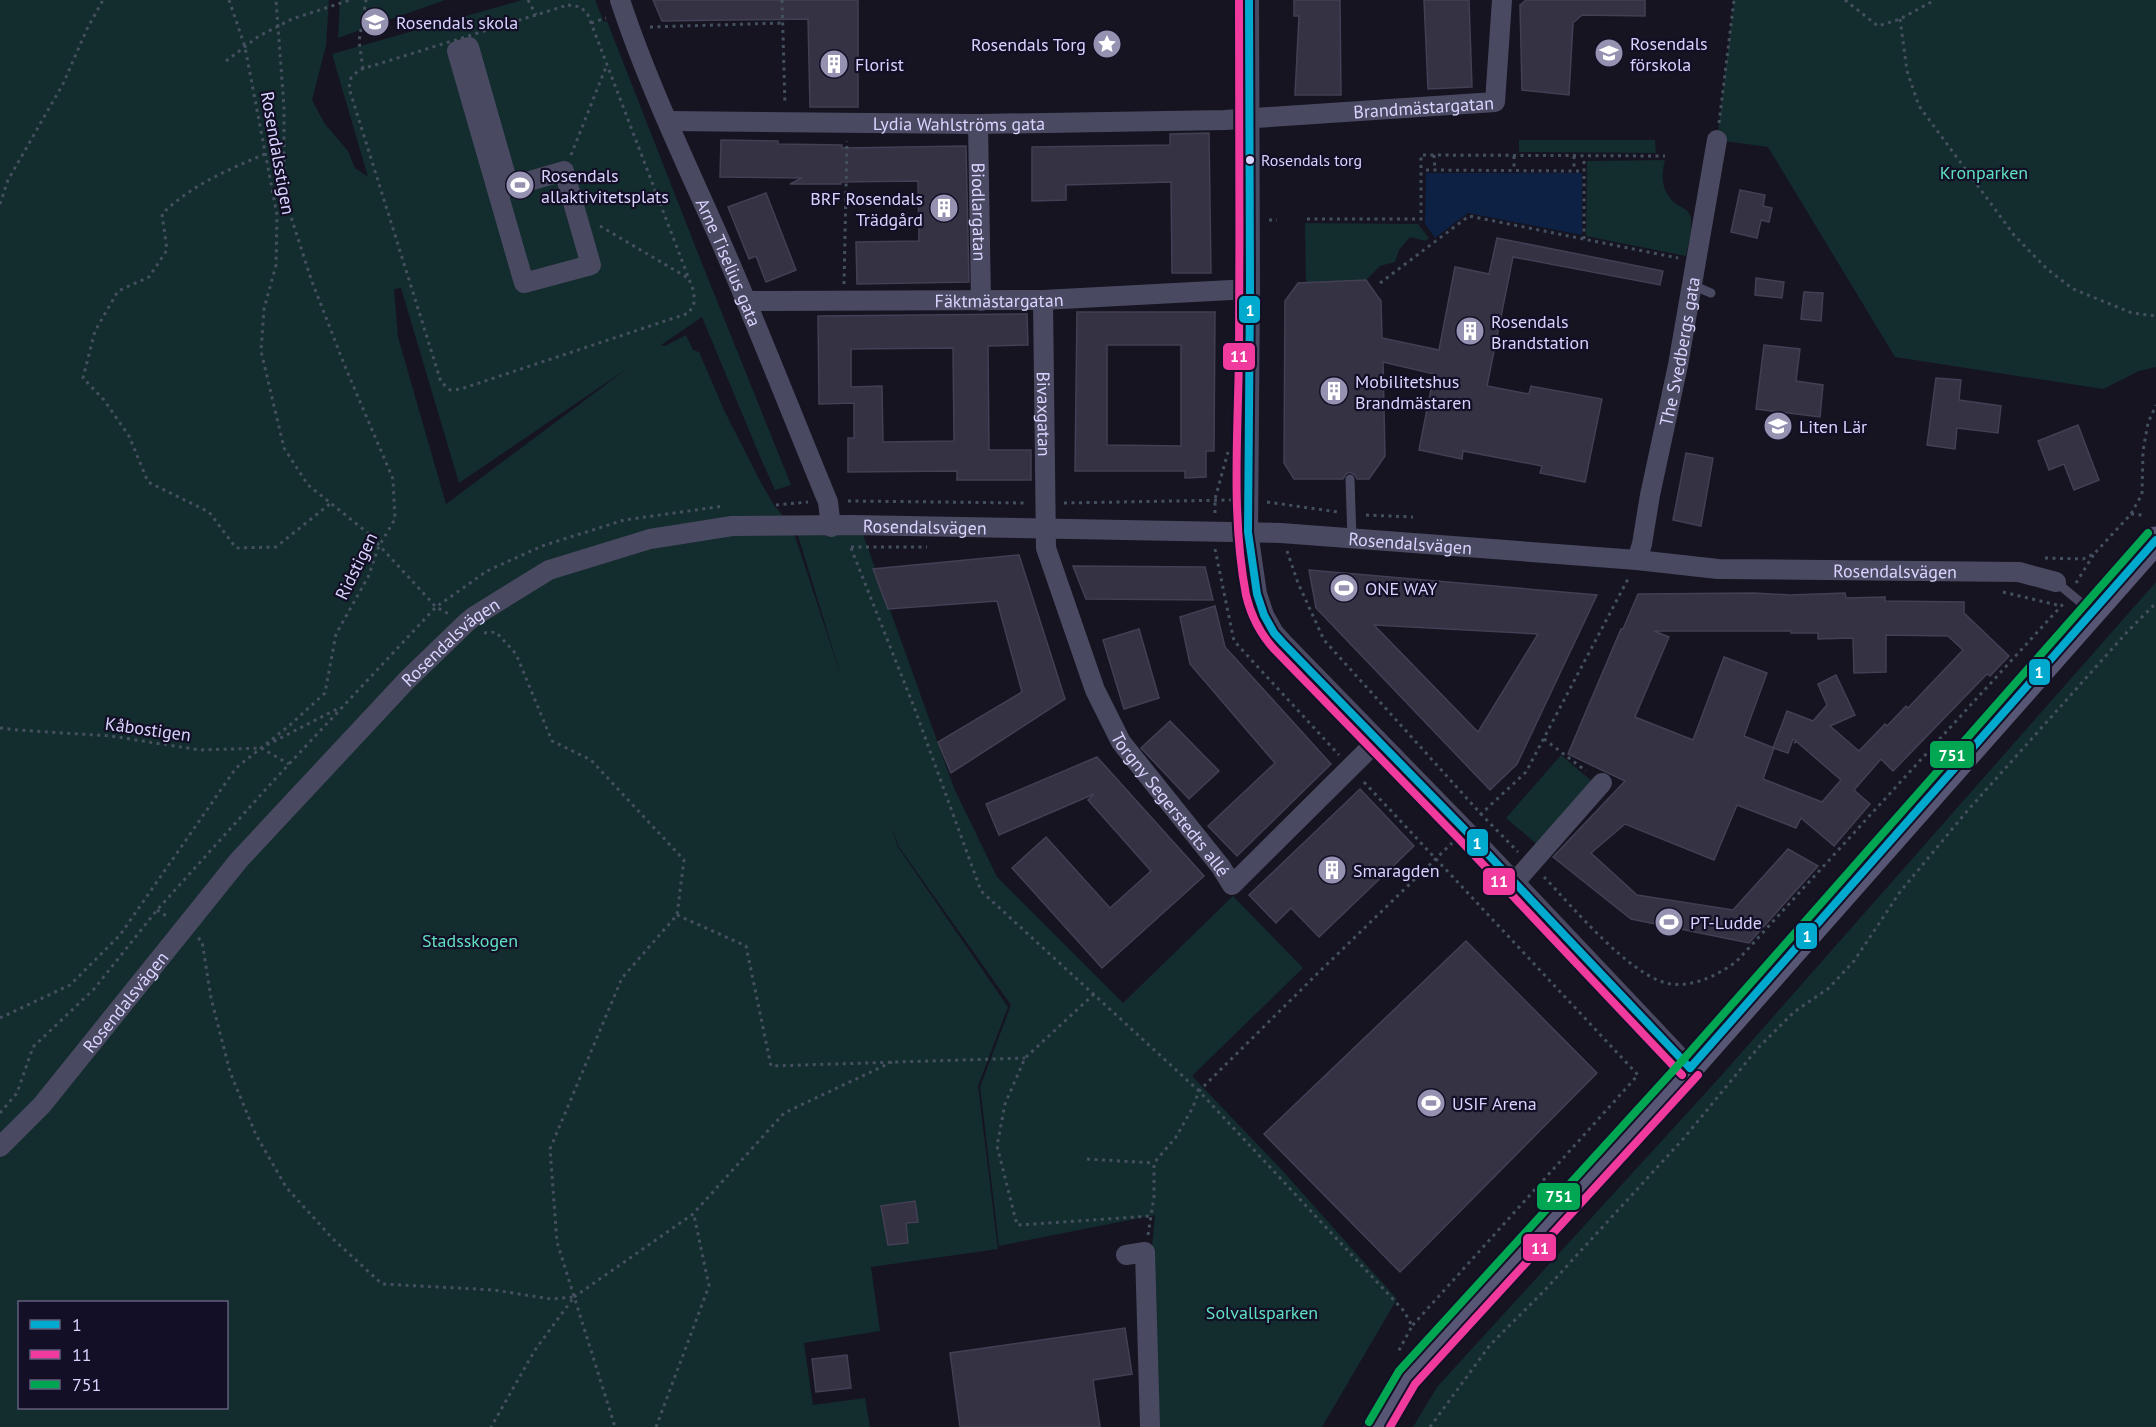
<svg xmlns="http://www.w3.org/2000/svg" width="2156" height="1427" font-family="'PT Sans',sans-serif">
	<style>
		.green { fill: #132c2d; fill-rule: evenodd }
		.water { fill: #0d2144 }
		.building { fill: #343243; stroke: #433f54; stroke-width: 1.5; fill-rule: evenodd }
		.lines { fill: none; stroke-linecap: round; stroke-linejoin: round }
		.path { stroke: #44505f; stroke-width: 3; stroke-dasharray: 3 4.5; stroke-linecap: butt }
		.lane { stroke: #4a4962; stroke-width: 9 }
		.street { stroke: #4a4962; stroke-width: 20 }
		.secondary { stroke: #575674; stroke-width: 27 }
		.bus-1-casing { stroke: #130f26; stroke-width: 12 }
		.bus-2-casing { stroke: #130f26; stroke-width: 12 }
		.bus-3-casing { stroke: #130f26; stroke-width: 12 }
		.bus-1 { stroke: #00a9ce; stroke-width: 8 }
		.bus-2 { stroke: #f13a9d; stroke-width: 8 }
		.bus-3 { stroke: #00a651; stroke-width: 8 }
		.bus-dot { fill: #d9d4ff; stroke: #130f26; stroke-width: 2 }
		.labels { text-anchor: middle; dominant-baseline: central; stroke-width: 4.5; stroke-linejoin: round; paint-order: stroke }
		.bus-label { font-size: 16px; fill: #d9d4ff; stroke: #130f26; text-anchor: start }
		.poi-label { font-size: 18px; fill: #d9d4ff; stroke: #130f26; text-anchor: start }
		.street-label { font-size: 18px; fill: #d9d4ff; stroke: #130f26 }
		.park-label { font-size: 18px; fill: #5fe0c0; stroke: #130f26 }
		.line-badge { stroke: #130f26; stroke-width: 2 }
		.badge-label { font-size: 16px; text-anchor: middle; font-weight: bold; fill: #fff }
	</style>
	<rect width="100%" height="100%" fill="#161421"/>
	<g class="green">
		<path d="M0 0H329L326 46 312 100 325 124 348 151 355 168 368 177 332 54 522 0H595L604 22 607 21 701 261 791 485 775 490 761 459 702 317 661 345 665 346 686 335 693 350 699 352 724 410 760 481 774 505 792 527 841 676 796 529H861L954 788 997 877 1123 1003 1233 896 1303 968 1192 1076 1281 1169 1397 1299 1322 1427H1158L1150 1267 1155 1215 999 1246 980 1087 1011 1005 899 847 892 827 898 847 1008 1007 978 1086 998 1249 871 1267 880 1331 804 1343 813 1405 865 1398 870 1427H0ZM401 288 459 483 628 368 446 504 398 337 394 289ZM20 1302H226V1408H20Z"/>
		<polygon points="340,0 445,0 338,38"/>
		<polygon points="1734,0 2156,0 2156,367 2139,371 2103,389 1895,357 1768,147 1717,140"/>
		<polygon points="1519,140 1655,140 1656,153 1519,152"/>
		<path d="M1665 160C1661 176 1661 191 1675 203 1681 207 1690 210 1691 218 1693 229 1688 245 1686 256L1586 236 1587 161Z"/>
		<polygon points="1305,223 1418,224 1429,238 1425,241 1410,237 1399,250 1395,262 1380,266 1366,280 1306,283"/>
		<polygon points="2156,582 2156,1427 1413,1427 1437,1387 1720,1077"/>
		<polygon points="1561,755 1594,783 1540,847 1506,818"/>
	</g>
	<polygon class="water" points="1426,173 1582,173 1582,235 1468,213 1435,238 1425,224"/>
	<g class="building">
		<polygon points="653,0 858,0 858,107 810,107 808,19 662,21"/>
		<polygon points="1294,0 1340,0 1341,95 1295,95 1299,16 1294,16"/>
		<polygon points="1424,0 1469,0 1472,87 1428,89"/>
		<polygon points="1526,0 1645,0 1645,16 1582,15 1573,23 1569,95 1522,90 1520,5"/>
		<polygon points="1209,133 1211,273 1172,273 1171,182 1066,185 1066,200 1032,201 1032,147 1170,145 1170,134"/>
		<polygon points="721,140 778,141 778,144 842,145 842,148 966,146 969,282 857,284 856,242 919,241 918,181 841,182 841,184 790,184 802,178 720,177"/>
		<polygon points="1740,190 1765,195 1763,206 1772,208 1769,222 1761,220 1757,238 1731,232"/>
		<polygon points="766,193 796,270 766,282 756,256 749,259 728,207"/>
		<polygon points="1497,238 1663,271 1660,285 1513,257 1487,386 1529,394 1531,386 1602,399 1585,482 1540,473 1542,466 1463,451 1462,459 1419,450 1434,374 1383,362 1385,456 1369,479 1357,479 1355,475 1350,472 1346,474 1343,479 1294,479 1284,463 1285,301 1298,283 1366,280 1381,301 1382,338 1439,350 1455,267 1489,274"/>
		<polygon points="1756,278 1784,282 1782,298 1755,295"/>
		<polygon points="1804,292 1823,293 1821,321 1801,319"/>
		<path d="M1077 312H1215L1214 451H1206V477L1185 478V471H1075ZM1107 345H1181V446L1107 445Z"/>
		<path d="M1027 314 1028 345 988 346 989 450H1031V480H957V471L848 472V438H854V403L819 404 818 316ZM953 348 954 441 883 442 882 386 851 387V349Z"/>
		<polygon points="1764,345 1800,349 1796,381 1823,385 1820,417 1756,409"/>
		<polygon points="1936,378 1961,380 1959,400 2001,406 1998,433 1957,428 1955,449 1927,445"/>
		<polygon points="2078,425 2099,480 2074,490 2064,464 2049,470 2038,441"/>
		<polygon points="1686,453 1713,458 1701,526 1673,520"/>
		<polygon points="1019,555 1065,699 951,773 938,742 1022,692 997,601 888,609 873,569"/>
		<polygon points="1073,566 1205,567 1213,600 1086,599"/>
		<path d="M1309 570 1597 595 1517 764 1490 790 1316 608ZM1374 625 1538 634 1478 732Z"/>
		<path d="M1754 593 1790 595 1845 593 1846 598 1885 597V601L1964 602V613L2009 656 1990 676 1987 674 1893 771 1881 759 1854 790 1870 804 1834 846 1801 818 1796 828 1737 805 1714 860 1625 824 1591 853 1637 895 1733 910 1788 849 1818 866 1749 943 1631 919 1553 857 1625 781 1568 754 1621 629H1623L1638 594ZM1654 631H1791V633H1818V639L1853 638 1854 673 1886 672V635L1948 636 1963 650 1908 708 1906 706 1887 726 1885 724 1859 751 1830 726 1855 715 1836 675 1818 684 1827 705 1813 721 1787 711 1773 748 1788 753 1793 739 1796 741 1794 743 1797 742 1841 780 1822 802 1763 779 1774 748 1744 736 1767 673 1724 657 1693 740 1635 717 1669 637Z"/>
		<polygon points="1215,606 1225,647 1331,764 1237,856 1208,826 1275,763 1190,664 1180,617"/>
		<polygon points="1139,629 1159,698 1124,709 1103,640"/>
		<polygon points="1170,721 1219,771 1189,799 1141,748"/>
		<polygon points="1097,757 1204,876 1102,968 1012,868 1046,837 1110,908 1151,871 1088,800 1094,794 999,835 986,804"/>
		<polygon points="1360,789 1414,846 1319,937 1291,908 1276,923 1249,895"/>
		<polygon points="1466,941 1597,1073 1400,1272 1264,1134"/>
		<polygon points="915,1201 918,1222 906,1223 908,1243 888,1245 881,1206"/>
		<polygon points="1125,1328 1132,1374 1093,1380 1100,1427 960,1427 950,1353"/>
		<polygon points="847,1355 851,1388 816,1392 812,1359"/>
	</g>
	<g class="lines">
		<g class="path">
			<polyline points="229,0 245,47 277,215 276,265 264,309 261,351 284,448 308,485 368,533 436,607 449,614"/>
			<polyline points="528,0 536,15"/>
			<polyline points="782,0 785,105"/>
			<polyline points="1845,0 1878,26 1900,19 1935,0"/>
			<polygon points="568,5 581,7 588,15 694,292 694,303 689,313 461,389 450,390 441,382 349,88 351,78 359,70"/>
			<polyline points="1900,19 1907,71 1919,106 2014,235 2047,269 2073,289 2132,313 2156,316"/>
			<polyline points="591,23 606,18"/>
			<polyline points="650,27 783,23"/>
			<polyline points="226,61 259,36 292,19 350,0"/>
			<polyline points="363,69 359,41 366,0"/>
			<polyline points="1719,123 1734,0"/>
			<path d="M265 154C228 170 191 185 162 214L167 250 149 277 118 291 95 331 83 378 104 400 129 436 148 482 209 512 236 548 276 547 331 503"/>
			<polyline points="571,155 606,67"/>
			<polyline points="1434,155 1435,170"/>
			<polyline points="1514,156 1514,171"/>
			<polyline points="1574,156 1574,171"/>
			<polyline points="1426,170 1580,171"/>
			<polyline points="0,204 8,180 63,84 87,29 103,0"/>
			<polyline points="1307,219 1421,219 1421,155 1665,156"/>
			<polyline points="1269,220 1277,220"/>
			<polyline points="600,226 688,278"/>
			<polyline points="1584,239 1584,157"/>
			<polyline points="1380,283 1469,216 1678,258"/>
			<polyline points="844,284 847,141"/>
			<polyline points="848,501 1027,503"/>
			<polyline points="1267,502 1338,512"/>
			<polyline points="1064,503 1231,500"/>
			<polyline points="776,505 808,502"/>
			<polyline points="1215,513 1215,499 1228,452"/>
			<polyline points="2131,514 2142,515"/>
			<polyline points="1366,515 1413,517"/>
			<polyline points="851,547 927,547"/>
			<polyline points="851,548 914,707 981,891 1199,1091 1404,1311 1412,1326 1398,1352"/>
			<polyline points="1215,549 1234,641 1339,755"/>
			<polyline points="1287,551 1298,583 1324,640 1481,814 1518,852"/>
			<polyline points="2045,558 2083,559 2094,554 2131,514 2142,494 2143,451 2148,423 2156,405"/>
			<polyline points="2076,583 2094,554"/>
			<polyline points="2003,592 2061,606"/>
			<polyline points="484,633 496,632 516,654 552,741 591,760 684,860 677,915 622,978 550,1149 557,1242 615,1427"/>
			<polyline points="0,728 18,730 111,736 200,750 261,748 289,764"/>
			<polyline points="1544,739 1586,771"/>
			<polyline points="267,745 339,708"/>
			<polyline points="1364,782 1638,1075 1412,1326"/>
			<polyline points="1480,815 1526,772 1628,579"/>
			<path d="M1544 877C1573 907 1631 978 1671 984 1695 987 1717 975 1736 962L2063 604"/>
			<polyline points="157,910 168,917"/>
			<polyline points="677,915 746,946 771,1066 1025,1058"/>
			<polyline points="198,938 202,941 211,998 230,1072 256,1135 286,1187 333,1239 382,1284 494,1290 551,1299 574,1297 535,1350 491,1427"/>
			<polyline points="1094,994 1025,1058 1005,1104 997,1146 1017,1225 1151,1216"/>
			<polyline points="0,1018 70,985 120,935 236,768 290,725 325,693 336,634 368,577 379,546 395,519 393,479 344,364 311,279 284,195 284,107 276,0"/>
			<polyline points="0,1113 17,1093 33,1047 94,989 157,910 276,778 436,607 487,571 542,546 624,520 724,506"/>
			<polyline points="1087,1159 1154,1163"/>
			<polyline points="1148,1235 1154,1197 1154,1163 1176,1137 1193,1107 1199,1091 1317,974 1452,843"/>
			<polyline points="574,1297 693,1214 784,1113 892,1062"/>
			<polyline points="656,1427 709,1286 694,1215"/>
			<polyline points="1430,1427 1490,1345 1544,1291 1684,1138 1758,1048 1794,1012 1829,988 1854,961 1900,892 1968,810 2128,631 2156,603"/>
		</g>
		<g class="lane">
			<polyline points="1692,285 1711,293"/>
			<polyline points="1350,479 1352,539"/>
			<polyline points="2056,582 2091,611"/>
		</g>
		<g class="street">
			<path id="s1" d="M620 0C647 82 685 161 720 240 758 327 792 415 828 502L831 527"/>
			<polyline points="1249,0 1250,289 1248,532 1257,594 1264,615 1274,633 1283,643 1466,831 1690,1068"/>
			<polygon points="469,47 509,187 564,171 591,265 524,283 457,51"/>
			<path id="s2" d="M668 121 978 124 1225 120 1495 102 1502 0"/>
			<path id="s3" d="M978 124 981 301"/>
			<path id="s4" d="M1043 300 1046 548 1095 690 1121 742 1221 867 1232 885 1377 741"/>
			<path id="s5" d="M747 301 1043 300 1250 289"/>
			<path id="s6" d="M1637 560 1642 544 1650 495 1678 365 1717 140"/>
			<polyline points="1514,883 1602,783"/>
			<path id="s7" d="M0 1147 42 1105 239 860 407 680 465 624 473 617 549 570 650 539 732 526 851 525 1281 533 1637 560 1718 569 2019 572 2056 582"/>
			<polyline points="1126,1255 1145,1252 1150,1427"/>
		</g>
		<polyline class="secondary" points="1378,1427 1407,1378 1690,1068 2156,540"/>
		<g class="bus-1-casing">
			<g id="bus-1">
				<polyline points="1249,0 1250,289 1248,532 1257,594 1264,615 1274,633 1283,643 1466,831 1690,1068"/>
				<polyline points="1690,1068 2156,540"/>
			</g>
		</g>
		<g class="bus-2-casing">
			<g id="bus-2">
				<path d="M1239 0C1239 118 1240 236 1239 354 1238 434 1231 516 1246 595 1251 616 1261 635 1275 650L1458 838 1682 1075"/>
				<polyline points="1390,1427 1415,1384 1698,1075"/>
			</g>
		</g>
		<g class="bus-3-casing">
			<polyline id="bus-3" points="1369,1422 1399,1371 1682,1061 2148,533"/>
		</g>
		<use href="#bus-1" class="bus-1"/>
		<use href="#bus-2" class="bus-2"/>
		<use href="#bus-3" class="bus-3"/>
	</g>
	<defs>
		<g id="school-disc" transform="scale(1.5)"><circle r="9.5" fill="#9591b1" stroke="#130f26"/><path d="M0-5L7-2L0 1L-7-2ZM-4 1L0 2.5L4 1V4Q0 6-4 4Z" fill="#fff"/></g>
		<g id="sight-disc" transform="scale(1.5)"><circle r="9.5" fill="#9591b1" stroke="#130f26"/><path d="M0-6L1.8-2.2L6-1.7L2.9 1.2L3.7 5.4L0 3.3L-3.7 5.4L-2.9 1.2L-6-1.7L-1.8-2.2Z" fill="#fff"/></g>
		<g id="building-disc" transform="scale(1.5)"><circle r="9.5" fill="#9591b1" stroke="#130f26"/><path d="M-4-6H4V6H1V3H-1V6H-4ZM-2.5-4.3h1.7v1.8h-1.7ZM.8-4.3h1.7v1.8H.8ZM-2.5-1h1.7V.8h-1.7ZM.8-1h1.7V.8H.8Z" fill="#fff"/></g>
		<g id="stadium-disc" transform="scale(1.5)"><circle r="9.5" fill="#9591b1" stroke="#130f26"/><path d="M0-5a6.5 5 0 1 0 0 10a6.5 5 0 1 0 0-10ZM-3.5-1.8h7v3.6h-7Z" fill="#fff"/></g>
	</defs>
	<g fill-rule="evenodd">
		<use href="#school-disc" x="375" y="22"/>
		<use href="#sight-disc" x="1107" y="44"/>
		<use href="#school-disc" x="1609" y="53"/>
		<use href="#building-disc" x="834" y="64"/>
		<use href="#stadium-disc" x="520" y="185"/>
		<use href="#building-disc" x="944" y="208"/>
		<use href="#building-disc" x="1470" y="331"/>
		<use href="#building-disc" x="1334" y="391"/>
		<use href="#school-disc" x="1778" y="426"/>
		<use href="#stadium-disc" x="1344" y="588"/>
		<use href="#building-disc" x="1332" y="870"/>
		<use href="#stadium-disc" x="1669" y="922"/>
		<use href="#stadium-disc" x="1431" y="1103"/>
	</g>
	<circle class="bus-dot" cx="1250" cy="160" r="5"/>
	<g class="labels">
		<g class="bus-label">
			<text x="1261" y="160">Rosendals torg</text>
		</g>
		<g class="poi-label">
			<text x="396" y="22">Rosendals skola</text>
			<text x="1630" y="43">Rosendals<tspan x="1630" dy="21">förskola</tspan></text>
			<text x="1086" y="44" text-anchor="end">Rosendals Torg</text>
			<text x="855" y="64">Florist</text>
			<text x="541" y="175">Rosendals<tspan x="541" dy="21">allaktivitetsplats</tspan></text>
			<text x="923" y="198" text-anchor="end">BRF Rosendals<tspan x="923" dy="21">Trädgård</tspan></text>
			<text x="1491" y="321">Rosendals<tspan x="1491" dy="21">Brandstation</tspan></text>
			<text x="1355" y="381">Mobilitetshus<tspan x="1355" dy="21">Brandmästaren</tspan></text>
			<text x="1799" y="426">Liten Lär</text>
			<text x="1365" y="588">ONE WAY</text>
			<text x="1353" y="870">Smaragden</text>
			<text x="1690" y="922">PT-Ludde</text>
			<text x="1452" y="1103">USIF Arena</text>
		</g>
		<g class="street-label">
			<text stroke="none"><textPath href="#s2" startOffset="756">Brandmästargatan</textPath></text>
			<text stroke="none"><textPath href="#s2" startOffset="291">Lydia Wahlströms gata</textPath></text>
			<text transform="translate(278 153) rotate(80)">Rosendalsstigen</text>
			<text stroke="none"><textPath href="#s3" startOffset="88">Biodlargatan</textPath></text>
			<text stroke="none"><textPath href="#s1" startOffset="284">Arne Tiselius gata</textPath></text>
			<text stroke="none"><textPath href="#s5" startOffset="252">Fäktmästargatan</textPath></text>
			<text stroke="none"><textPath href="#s6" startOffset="213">The Svedbergs gata</textPath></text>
			<text stroke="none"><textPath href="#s4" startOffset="114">Bivaxgatan</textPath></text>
			<text stroke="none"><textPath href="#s7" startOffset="1182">Rosendalsvägen</textPath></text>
			<text stroke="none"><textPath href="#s7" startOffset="1668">Rosendalsvägen</textPath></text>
			<text transform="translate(356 566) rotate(-64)">Ridstigen</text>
			<text stroke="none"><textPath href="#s7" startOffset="2154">Rosendalsvägen</textPath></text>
			<text stroke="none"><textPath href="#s7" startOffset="678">Rosendalsvägen</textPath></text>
			<text transform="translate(148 729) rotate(8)">Kåbostigen</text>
			<text stroke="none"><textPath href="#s4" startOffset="536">Torgny Segerstedts allé</textPath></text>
			<text stroke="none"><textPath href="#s7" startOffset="192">Rosendalsvägen</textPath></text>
		</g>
		<g class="park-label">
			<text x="1984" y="172">Kronparken</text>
			<text x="470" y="940">Stadsskogen</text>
			<text x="1262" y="1312">Solvallsparken</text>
		</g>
	</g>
	<g class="line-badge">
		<rect x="1238" y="295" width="23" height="29" rx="6" fill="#00a9ce"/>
		<rect x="1222" y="342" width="34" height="29" rx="6" fill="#f13a9d"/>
		<rect x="2028" y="658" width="23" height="28" rx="6" fill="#00a9ce"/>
		<rect x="1929" y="740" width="46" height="29" rx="6" fill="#00a651"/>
		<rect x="1466" y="828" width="23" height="29" rx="6" fill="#00a9ce"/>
		<rect x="1482" y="867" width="34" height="29" rx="6" fill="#f13a9d"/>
		<rect x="1795" y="922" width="23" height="28" rx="6" fill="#00a9ce"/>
		<rect x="1536" y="1182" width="45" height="29" rx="6" fill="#00a651"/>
		<rect x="1522" y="1233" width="35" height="29" rx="6" fill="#f13a9d"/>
	</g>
	<g class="badge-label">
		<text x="1250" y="316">1</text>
		<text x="1239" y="362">11</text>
		<text x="2039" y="678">1</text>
		<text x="1952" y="761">751</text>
		<text x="1477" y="849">1</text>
		<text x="1499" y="887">11</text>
		<text x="1807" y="942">1</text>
		<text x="1559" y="1202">751</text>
		<text x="1540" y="1254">11</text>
	</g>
	<rect x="18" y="1301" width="210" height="108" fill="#130f26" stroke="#625e7d" stroke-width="1.5"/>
	<rect x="30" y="1320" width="30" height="9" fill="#00a9ce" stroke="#625e7d" stroke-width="1.5"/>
	<text x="72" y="1331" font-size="18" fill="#d9d4ff">1</text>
	<rect x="30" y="1350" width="30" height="9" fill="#f13a9d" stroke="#625e7d" stroke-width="1.5"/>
	<text x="72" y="1361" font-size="18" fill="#d9d4ff">11</text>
	<rect x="30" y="1380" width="30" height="9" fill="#00a651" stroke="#625e7d" stroke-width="1.5"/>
	<text x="72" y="1391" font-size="18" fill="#d9d4ff">751</text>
</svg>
